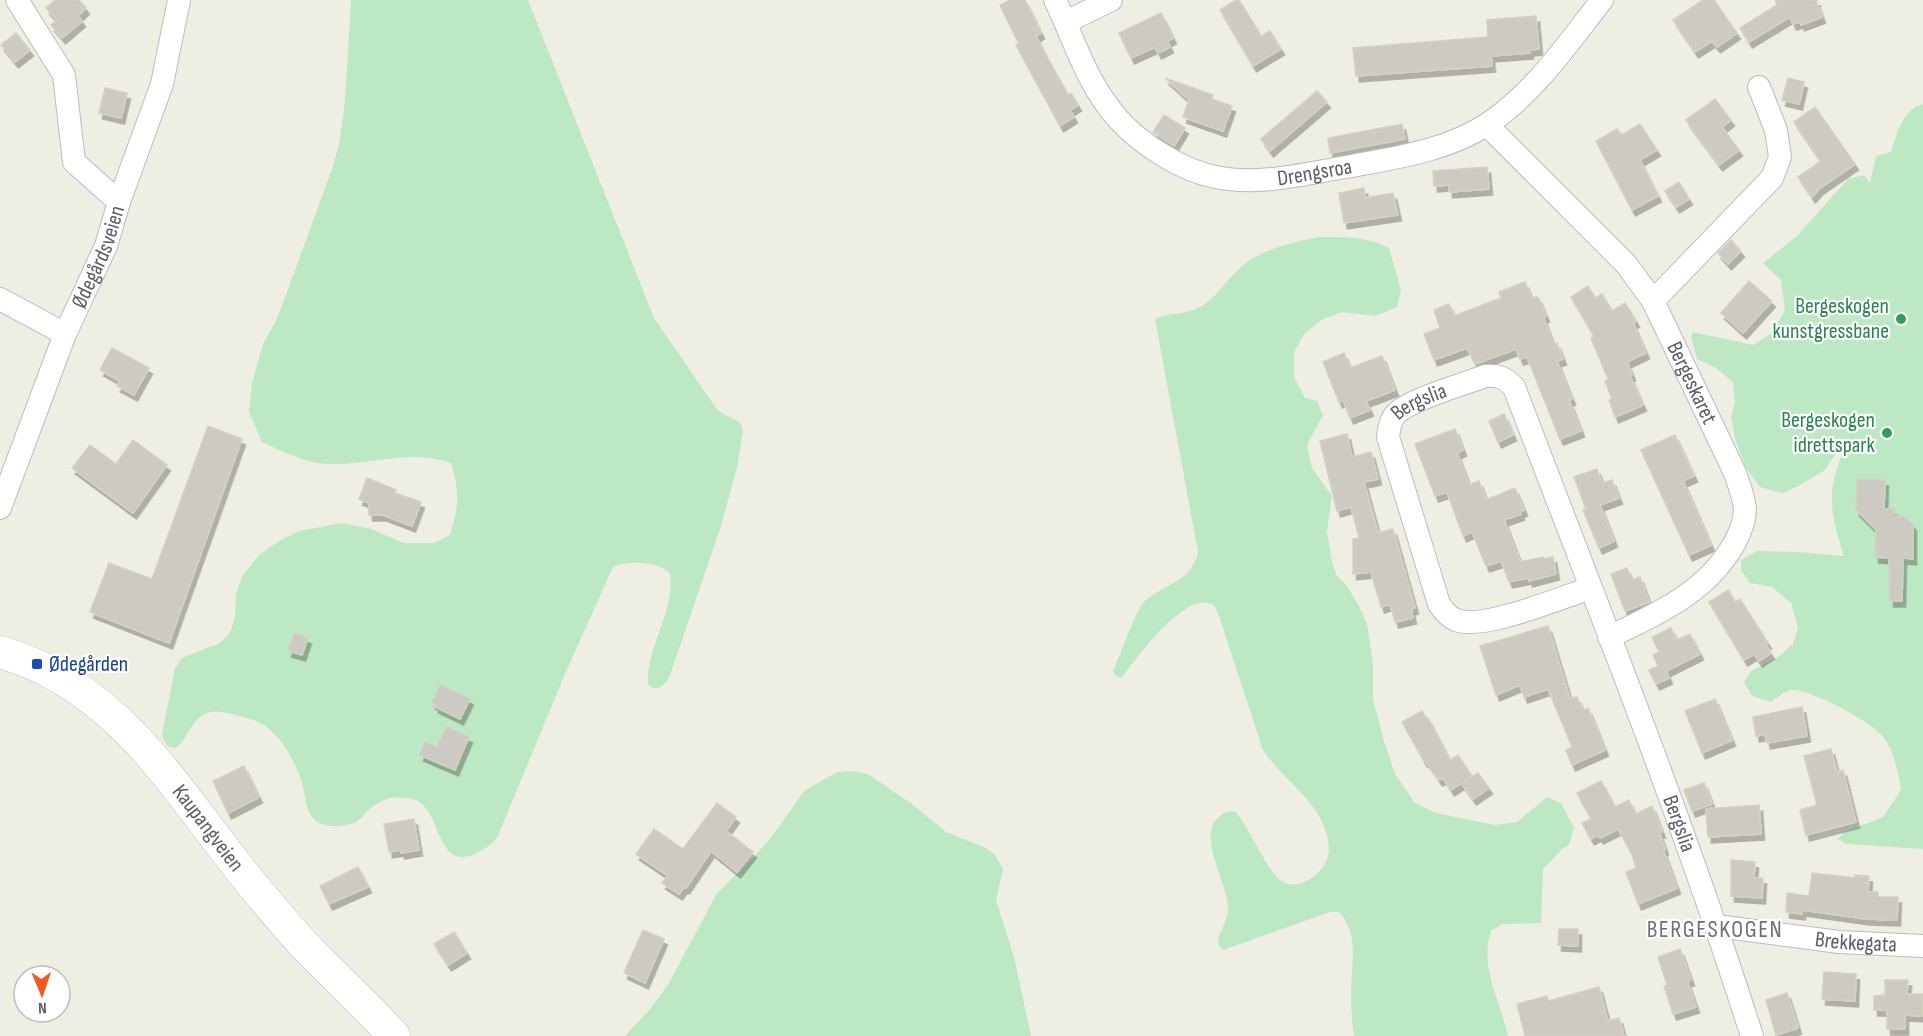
<svg xmlns="http://www.w3.org/2000/svg" width="1923" height="1036" font-family="'Sofia Sans Condensed',sans-serif">
	<style>
		.green { fill: #bde8c4 }
		.building { fill: #cccac2; stroke: #d4d1c0; stroke-width: 1.5; filter: url(#shadow) }
		.lines { fill: none; stroke-linecap: round; stroke-linejoin: round }
		.street-casing { stroke: #babcc3; stroke-width: 24 }
		.secondary-casing { stroke: #bdbfc7; stroke-width: 33 }
		.street { stroke: #fff; stroke-width: 22 }
		.secondary { stroke: #fff; stroke-width: 32 }
		.leisure-dot { fill: #2e9e5b; stroke: #fff; stroke-width: 2 }
		.transit-dot { fill: #1a4fb4; stroke: #fff; stroke-width: 2 }
		.labels { text-anchor: middle; dominant-baseline: central; stroke-width: 4.5; stroke-linejoin: round; paint-order: stroke }
		.street-label { font-size: 22px; fill: #5b5d65; stroke: #fff }
		.leisure-label { font-size: 22px; fill: #27864d; stroke: #fff; text-anchor: end }
		.transit-label { font-size: 22px; fill: #164399; stroke: #fff; text-anchor: start }
		.neighbourhood-label { font-size: 24px; letter-spacing: 1.5px; fill: #6c6f77; stroke: #fff }
	</style>
	<defs>
		<filter id="shadow"><feDropShadow dx="3.5" dy="6" stdDeviation="0" flood-color="#0004"/></filter>
	</defs>
	<rect width="100%" height="100%" fill="#efeee3"/>
	<g class="green">
		<path d="M351 0H528L654 318 716 408C725 419 742 416 743 431L737 467 721 526 669 678C663 685 657 693 648 685 645 649 676 610 670 574 659 561 628 560 613 567L565 674 497 838C490 846 484 849 475 854 435 871 442 809 415 800 399 795 385 797 372 807 367 810 364 816 359 820 349 827 330 828 319 823 305 815 306 797 302 783 295 760 278 728 253 720 248 718 241 717 236 715 226 713 214 709 205 714 191 721 188 738 176 748L167 746 162 735 175 668 182 658 220 643 230 633 235 617 236 594 242 576 259 555 279 541 299 531 342 523 371 529 404 543H434L450 535C459 504 460 495 451 463 409 448 370 466 327 464 305 463 282 451 262 442L249 412 252 383 263 344 276 321 287 292 332 169 339 145 345 101Z"/>
		<path d="M1923 104V849L1848 844 1837 839 1845 832 1883 817 1901 790C1898 772 1895 754 1884 738 1873 722 1811 689 1791 690 1784 691 1777 698 1771 702L1752 696 1744 682 1751 671 1778 657 1793 644 1798 627 1791 603 1772 587 1750 583 1741 570V560L1757 551 1800 552 1844 556C1829 510 1826 490 1846 445L1834 456 1825 470 1797 487 1782 493 1760 487 1746 468 1736 442 1731 417 1735 403 1733 382 1716 368 1697 359 1691 336 1693 332 1753 345 1772 333 1785 310 1781 280 1763 263 1797 236 1848 179 1864 175 1870 183 1876 156 1891 152C1897 134 1902 110 1923 104Z"/>
		<path d="M1318 237C1343 237 1366 236 1389 248L1401 290 1397 307 1375 316 1343 312 1323 319 1304 334 1294 352V377L1305 398 1317 401 1323 415 1307 445 1312 468 1332 496 1327 531 1332 562 1337 576 1347 586 1361 610 1368 628 1373 665V699L1383 738 1395 774 1415 803 1436 813 1495 825 1517 822 1547 797 1561 803 1574 828 1569 845 1562 849 1543 869 1541 923 1504 924 1491 930C1479 968 1500 999 1508 1036H1354C1352 1022 1351 1008 1351 994 1351 966 1360 934 1339 912H1330L1223 950 1218 944C1218 930 1228 924 1228 909 1228 884 1199 840 1216 820 1222 813 1227 810 1236 812 1248 826 1270 875 1281 881 1299 892 1323 874 1328 856 1331 846 1326 830 1321 820 1308 793 1280 776 1263 750L1220 619C1218 614 1217 606 1211 604 1185 592 1135 659 1122 678L1117 677 1113 671C1120 657 1137 606 1146 600 1167 583 1191 582 1198 552L1155 319C1170 312 1186 315 1200 307 1217 298 1226 280 1240 268 1260 249 1292 243 1318 237Z"/>
		<polygon points="852,771 868,774 912,804 946,832 986,848 995,855 1003,869 996,900 1014,957 1031,1036 625,1036 651,1008 669,983 717,893 754,857 773,835 805,790 838,772"/>
	</g>
	<g class="building">
		<polygon points="55,0 79,0 86,8 78,16 82,21 62,38 51,25 57,20 46,8"/>
		<polygon points="1010,0 1025,0 1041,33 1036,36 1044,52 1068,95 1071,93 1078,105 1070,110 1074,117 1060,126 1016,45 1019,44 1000,5"/>
		<polygon points="1236,0 1239,0 1261,36 1270,31 1281,49 1253,66 1220,10"/>
		<polygon points="1703,0 1714,0 1737,33 1717,47 1712,41 1695,52 1673,20"/>
		<polygon points="1775,0 1818,0 1816,1 1822,17 1801,25 1800,22 1793,24 1790,17 1749,42 1740,28 1777,5"/>
		<polygon points="1161,13 1173,38 1167,41 1170,47 1158,53 1155,47 1131,58 1119,33"/>
		<polygon points="1536,16 1539,49 1530,50 1530,53 1491,56 1492,66 1356,76 1353,48 1488,37 1487,20"/>
		<polygon points="16,33 30,50 15,62 1,45"/>
		<polygon points="1165,78 1213,95 1212,99 1232,106 1223,131 1183,117 1189,100"/>
		<polygon points="1788,78 1804,82 1799,104 1782,100"/>
		<polygon points="105,88 127,93 121,118 99,113"/>
		<polygon points="1317,91 1327,102 1270,151 1261,139"/>
		<polygon points="1715,99 1731,120 1722,127 1739,150 1719,165 1686,120"/>
		<polygon points="1815,107 1855,164 1819,189 1812,197 1798,177 1821,161 1794,122"/>
		<polygon points="1164,115 1185,128 1174,146 1153,132"/>
		<polygon points="1402,124 1405,139 1330,153 1328,138"/>
		<polygon points="1640,124 1657,150 1640,160 1658,196 1632,210 1596,141 1617,129 1622,135"/>
		<polygon points="1487,167 1489,189 1449,192 1449,185 1434,186 1433,171"/>
		<polygon points="1679,182 1689,199 1676,207 1665,191"/>
		<polygon points="1364,188 1365,198 1393,193 1398,215 1344,223 1339,193"/>
		<polygon points="1731,240 1741,251 1728,264 1718,253"/>
		<polygon points="1749,281 1772,301 1743,333 1721,313"/>
		<polygon points="1525,282 1531,297 1538,297 1546,316 1543,317 1553,344 1557,343 1563,359 1557,361 1572,399 1569,400 1581,431 1560,439 1527,357 1520,359 1516,349 1475,364 1467,348 1434,360 1424,334 1440,328 1434,310 1449,304 1454,316 1501,298 1499,292"/>
		<polygon points="1588,286 1595,298 1602,294 1612,311 1625,303 1636,321 1633,323 1646,353 1627,362 1632,375 1630,376 1643,405 1615,417 1609,400 1612,399 1605,381 1608,379 1591,338 1594,336 1571,297"/>
		<polygon points="112,348 149,368 134,395 117,386 120,381 100,370"/>
		<polygon points="1344,353 1350,368 1382,356 1395,390 1366,401 1370,410 1350,418 1343,400 1339,402 1323,362"/>
		<polygon points="1504,414 1513,435 1498,442 1489,421"/>
		<polygon points="208,426 242,439 169,643 90,612 109,563 152,579"/>
		<polygon points="1455,429 1463,450 1457,453 1469,485 1479,481 1486,500 1515,488 1524,510 1520,512 1521,514 1504,520 1520,562 1543,557 1544,559 1553,557 1556,574 1529,581 1529,578 1509,582 1501,561 1486,566 1472,532 1463,536 1447,492 1435,496 1415,444"/>
		<polygon points="1347,434 1352,457 1371,452 1378,479 1364,482 1378,533 1393,529 1415,608 1411,609 1413,618 1395,622 1390,604 1381,607 1371,572 1353,574 1353,539 1359,538 1351,507 1337,511 1320,441"/>
		<polygon points="1675,435 1694,476 1683,481 1711,545 1689,555 1641,450"/>
		<polygon points="133,440 167,465 133,513 72,468 90,445 116,464"/>
		<polygon points="1597,469 1602,483 1612,480 1619,498 1600,505 1614,541 1599,548 1583,510 1586,509 1574,477"/>
		<polygon points="367,478 396,490 395,493 421,502 412,526 383,515 369,515 369,503 359,499"/>
		<polygon points="1857,480 1885,480 1884,509 1894,509 1894,516 1906,517 1913,525 1913,559 1903,558 1902,601 1890,601 1889,558 1875,557 1876,530 1856,510"/>
		<polygon points="1627,568 1632,580 1640,577 1649,602 1625,611 1611,574"/>
		<polygon points="1728,590 1735,602 1740,599 1768,643 1765,644 1771,653 1759,661 1754,654 1744,660 1709,602"/>
		<polygon points="1548,626 1570,699 1577,697 1583,711 1588,708 1605,750 1572,765 1566,750 1572,747 1548,689 1524,697 1520,685 1496,695 1480,646"/>
		<polygon points="1671,628 1677,640 1690,634 1700,654 1666,671 1669,678 1656,684 1649,670 1658,666 1653,655 1659,652 1652,637"/>
		<polygon points="294,633 308,638 302,655 288,651"/>
		<polygon points="440,685 470,699 460,719 435,707 436,705 432,703"/>
		<polygon points="1715,699 1732,740 1702,753 1685,711"/>
		<polygon points="1802,707 1807,736 1767,743 1765,734 1756,736 1753,717"/>
		<polygon points="1422,711 1427,719 1428,718 1450,760 1458,755 1472,776 1451,790 1443,778 1439,780 1425,760 1424,761 1402,722"/>
		<polygon points="446,727 469,737 455,770 420,755 425,742 437,747"/>
		<polygon points="1831,749 1837,772 1843,770 1856,822 1806,835 1800,810 1817,805 1804,756"/>
		<polygon points="244,766 259,797 228,813 213,781"/>
		<polygon points="1478,773 1489,788 1473,799 1462,784"/>
		<polygon points="1601,781 1615,807 1629,800 1636,814 1652,806 1662,832 1659,832 1665,849 1663,850 1677,888 1638,904 1626,872 1636,868 1632,854 1618,829 1600,838 1598,835 1591,839 1582,823 1591,819 1577,793"/>
		<polygon points="1704,783 1712,804 1692,811 1684,790"/>
		<polygon points="717,803 736,817 726,831 753,852 737,872 711,851 686,888 684,887 679,894 662,883 668,876 636,854 654,829 683,849"/>
		<polygon points="1759,805 1761,834 1708,837 1706,809"/>
		<polygon points="414,819 419,850 401,853 401,850 389,852 384,824"/>
		<polygon points="1731,860 1755,862 1754,878 1763,878 1762,898 1731,896"/>
		<polygon points="358,867 368,887 329,904 320,886"/>
		<polygon points="1812,873 1855,878 1855,875 1869,876 1868,892 1878,892 1878,897 1898,897 1897,920 1866,919 1802,910 1802,914 1786,912 1787,893 1809,896"/>
		<polygon points="1559,929 1578,929 1578,946 1558,945"/>
		<polygon points="643,930 664,939 645,983 624,973"/>
		<polygon points="454,932 467,953 448,965 434,944"/>
		<polygon points="1680,949 1691,980 1687,981 1696,1007 1673,1014 1664,986 1667,985 1658,957"/>
		<polygon points="1824,972 1856,974 1855,1001 1822,999"/>
		<polygon points="1885,980 1908,980 1907,994 1923,994 1922,1016 1905,1015 1905,1029 1887,1029 1887,1010 1874,1010 1874,996 1885,995"/>
		<polygon points="1599,987 1608,1021 1619,1018 1624,1036 1525,1036 1517,1004 1547,996 1548,1001"/>
		<polygon points="1787,993 1798,1028 1776,1035 1766,1000"/>
	</g>
	<g class="lines">
		<g class="street-casing">
			<g id="street">
				<polyline points="17,0 64,75 74,162 119,202"/>
				<path id="s1" d="M1055 0C1076 43 1086 83 1119 120 1142 145 1181 170 1215 177 1259 186 1303 174 1346 167 1393 158 1448 151 1489 123 1535 92 1568 43 1602 0"/>
				<polyline points="1066,22 1111,0"/>
				<path id="s2" d="M1487 125 1626 264 1653 301 1735 473C1739 485 1744 497 1745 509 1745 522 1740 533 1734 544 1706 593 1657 614 1609 637"/>
				<polyline points="0,299 65,334"/>
				<polyline points="1653,301 1772,178 1780,157 1776,130 1759,87"/>
				<path id="s3" d="M0 508 65 334 106 246 119 202 162 84 179 0"/>
				<path id="s4" d="M1591 588C1562 597 1482 631 1456 620 1448 617 1443 610 1439 604L1388 437C1389 429 1390 421 1395 415 1407 400 1465 384 1485 376 1498 375 1504 377 1514 387 1596 602 1682 817 1752 1036"/>
				<path id="s5" d="M1717 926 1839 942 1923 946"/>
			</g>
		</g>
		<g class="secondary-casing">
			<g id="secondary">
				<path id="s6" d="M0 652C129 689 184 807 266 901 284 923 303 945 324 965 348 989 372 1011 394 1036"/>
			</g>
		</g>
		<use href="#street" class="street"/>
		<use href="#secondary" class="secondary"/>
	</g>
	<g class="leisure-dot">
		<circle cx="1901" cy="319" r="6"/>
		<circle cx="1887" cy="433" r="6"/>
	</g>
	<rect class="transit-dot" x="31" y="658" width="12" height="12" rx="3"/>
	<g class="labels">
		<g class="street-label">
			<text stroke="none"><textPath href="#s1" startOffset="350">Drengsroa</textPath></text>
			<text stroke="none"><textPath href="#s3" startOffset="270">Ødegårdsveien</textPath></text>
			<text stroke="none"><textPath href="#s2" startOffset="333">Bergeskaret</textPath></text>
			<text stroke="none"><textPath href="#s4" startOffset="390">Bergslia</textPath></text>
			<text stroke="none"><textPath href="#s4" startOffset="960">Bergslia</textPath></text>
			<text stroke="none"><textPath href="#s6" startOffset="278">Kaupangveien</textPath></text>
			<text stroke="none"><textPath href="#s5" startOffset="140">Brekkegata</textPath></text>
		</g>
		<g class="leisure-label">
			<text x="1889" y="306">Bergeskogen<tspan x="1889" dy="25">kunstgressbane</tspan></text>
			<text x="1875" y="420">Bergeskogen<tspan x="1875" dy="25">idrettspark</tspan></text>
		</g>
		<g class="transit-label">
			<text x="49" y="664">Ødegården</text>
		</g>
		<g class="neighbourhood-label">
			<text x="1715" y="929">BERGESKOGEN</text>
		</g>
	</g>
	<g transform="translate(42 994) rotate(178)"><circle r="28" fill="#ffffff" stroke="#bdbec1" stroke-width="1.5"/>
	<path d="M0-4.5L10 22L0 15L-10 22Z" fill="#f55622"/>
	<text y="-9" font-size="16" font-weight="bold" text-anchor="middle" fill="#5b5d65">N</text>
	</g>
</svg>
